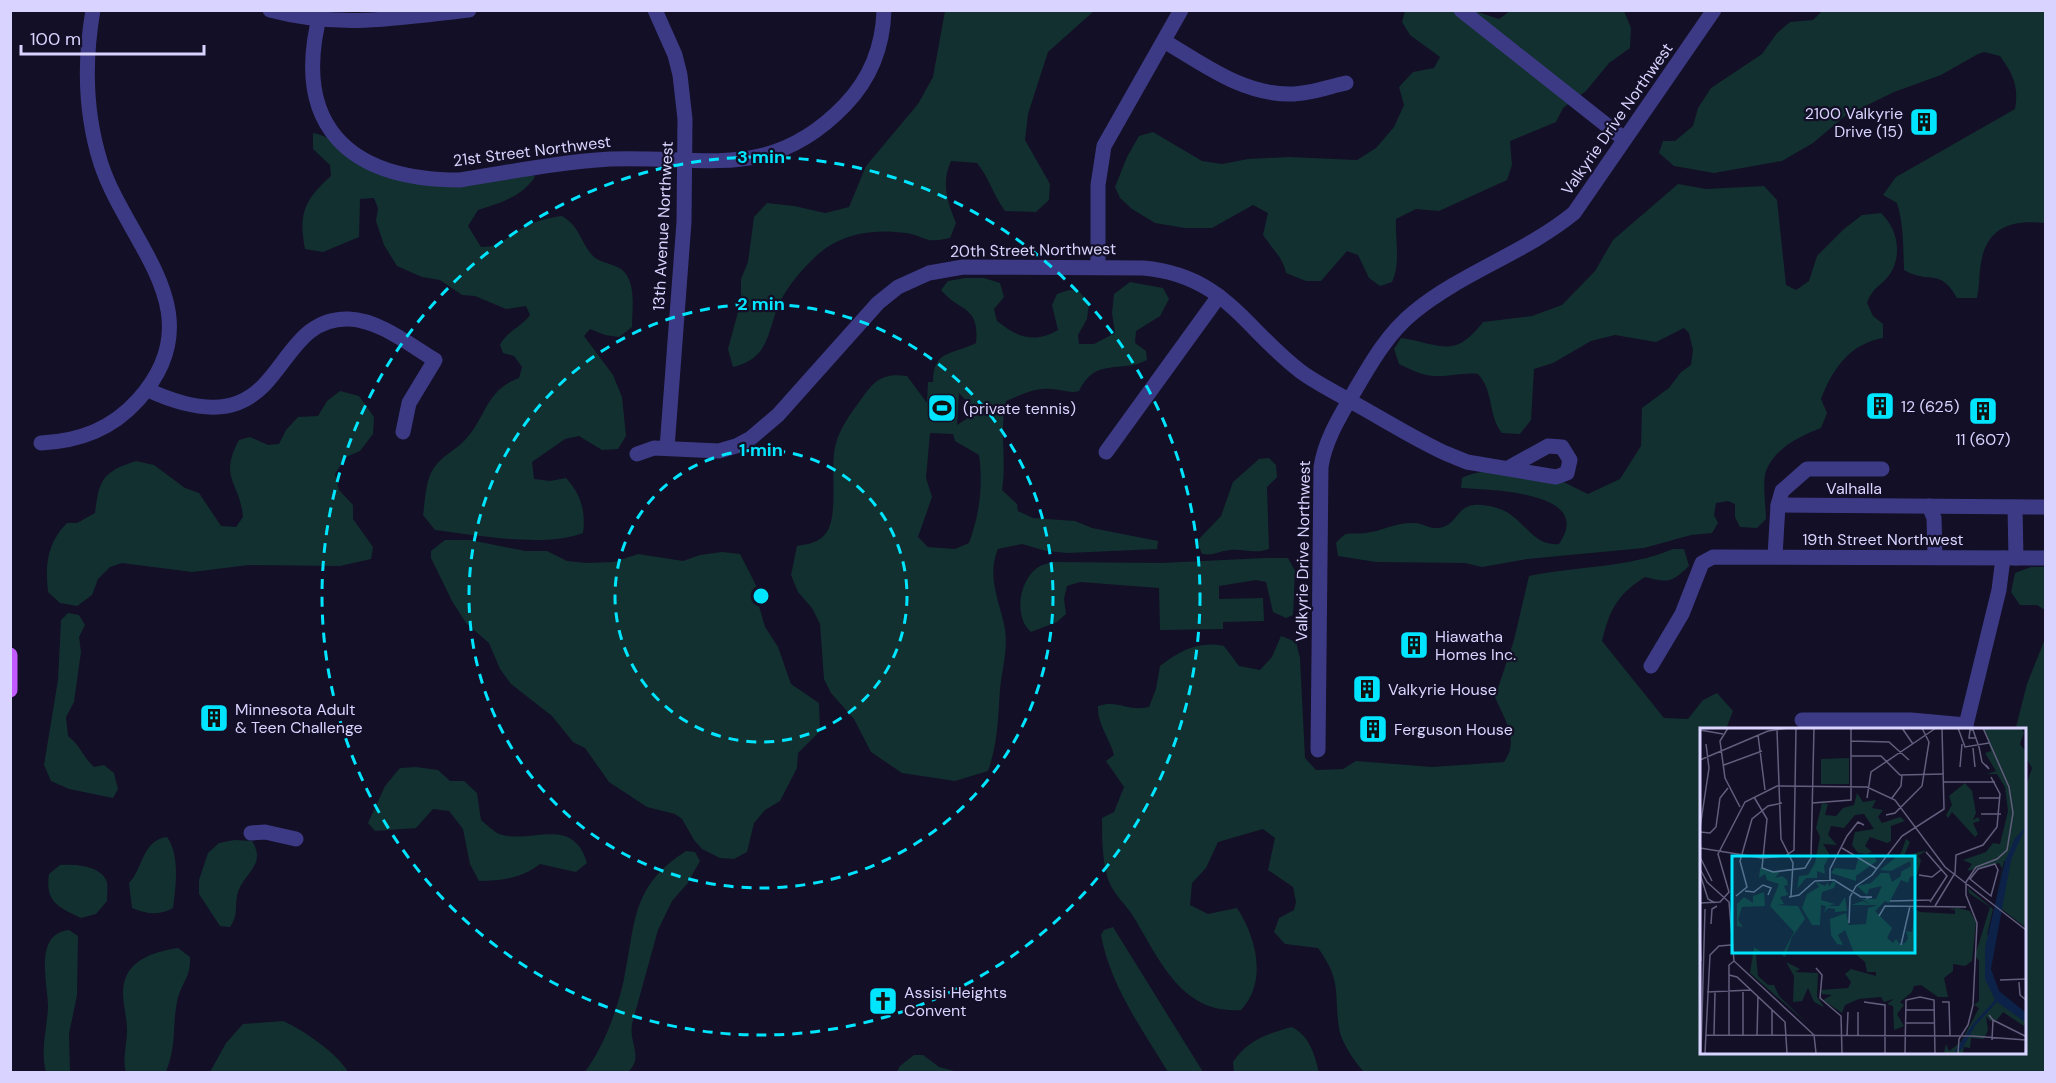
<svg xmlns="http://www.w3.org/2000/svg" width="2056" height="1083" font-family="'DM Sans',sans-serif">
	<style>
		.green { fill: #12302f; fill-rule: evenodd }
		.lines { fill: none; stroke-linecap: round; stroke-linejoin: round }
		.minor { stroke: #3d3a85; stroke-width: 15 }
		.major { stroke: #c25bff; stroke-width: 15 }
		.ring { fill: none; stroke: #00e5ff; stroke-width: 3; stroke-dasharray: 10 8 }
		.labels { text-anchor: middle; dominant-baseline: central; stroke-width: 4.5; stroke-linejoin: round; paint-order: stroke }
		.poi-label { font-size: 16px; fill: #d9d4ff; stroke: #130f26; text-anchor: start }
		.street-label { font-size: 16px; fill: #d9d4ff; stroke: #130f26 }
		.inset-road { fill: none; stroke: #625e7d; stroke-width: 1.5 }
		.view { fill: #00e5ff; fill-opacity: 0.15; stroke: #00e5ff; stroke-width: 3 }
		.inset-edge { fill: none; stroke: #d9d4ff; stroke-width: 3 }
		.centre { fill: #00e5ff; stroke: #130f26; stroke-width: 3 }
		.ring-label { font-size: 18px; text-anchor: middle; font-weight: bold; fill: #00e5ff; stroke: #130f26; stroke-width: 4.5; stroke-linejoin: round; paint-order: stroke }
	</style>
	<rect width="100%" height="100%" fill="#130f26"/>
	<g class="green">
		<path d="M1823 10 2045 11V223C2008 219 1984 229 1980 270 1979 280 1979 288 1977 298H1957C1940 267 1930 285 1904 270 1903 246 1904 226 1897 203L1883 195 1896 177 2015 109C2019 86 2013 74 2000 56L1984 52 1978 54 1941 75 1894 92 1845 116 1813 143 1782 161 1714 173 1674 166 1659 153 1663 141H1675L1693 126 1698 108 1711 88 1762 54 1777 33 1790 22 1813 20Z"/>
		<path d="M945 11H1094L1048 52 1028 114 1025 140 1050 184 1049 200 1036 212 1005 211C993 195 991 181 977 163L951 161C941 183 947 201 956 223L950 238C924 244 928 237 906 233 879 229 849 232 826 248 812 258 794 278 785 293 766 322 775 358 733 367L728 349 741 301V279L748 262 754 217 767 203 794 206 825 213 849 207 866 166 918 104 933 77Z"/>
		<path d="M1405 11H1475L1499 19 1510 11H1624L1631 28 1630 48 1609 63 1586 91 1563 108 1556 122 1510 141 1512 165 1507 180 1439 211 1416 209 1396 219C1395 242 1401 262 1392 282L1380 286 1369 278 1358 255 1347 251 1321 281H1306L1286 273C1283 257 1272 249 1263 235L1268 213 1253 205 1212 228H1185L1155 223 1132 209 1120 198 1115 187 1127 157 1139 136 1153 132 1202 161 1222 164 1248 159 1289 157 1357 160 1376 148 1394 127 1404 105 1399 87 1413 72 1434 68 1440 57 1410 35 1402 22Z"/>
		<path d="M313 133C338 137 369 168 394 179 404 184 505 171 524 169L535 177C521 197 501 203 478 210L468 226 481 247C503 247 502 240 519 230 533 222 546 218 562 216 580 227 579 239 592 255 599 263 612 263 621 269 637 281 632 309 632 327L619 337 605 335 590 329 584 336 613 375 622 397 626 436 618 449 602 450 579 436 565 439 532 462 534 479 550 481 566 478C581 494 586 512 583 533 544 548 477 535 435 530L423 515C425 502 425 486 431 473 439 457 452 453 464 441 486 419 485 390 519 378L522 367 514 356 503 353 500 345C507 331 520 328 530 315L526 306 506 309 475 296 462 295 440 280 422 277 397 266 384 245 376 221 378 208 374 198 360 199 359 237 323 252 305 249C298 214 305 199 331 176L330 165 313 149Z"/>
		<path d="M1678 184 1706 189 1764 186 1777 200 1786 285 1796 290 1809 281 1817 256 1844 229 1862 215 1881 213C1897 228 1903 254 1890 274 1881 287 1874 285 1867 303L1873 316 1883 324V338C1850 344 1833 368 1821 399L1827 413 1821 428C1800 436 1775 448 1766 471 1762 484 1766 506 1766 519L1757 528 1740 527 1735 517V504L1728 501 1716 503 1714 515 1718 523 1712 533 1691 535 1644 548 1527 559 1482 567 1465 563 1376 562 1338 556 1336 543C1339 540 1343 535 1346 534 1352 533 1359 534 1365 533 1383 531 1396 522 1414 523 1422 523 1430 529 1437 528 1464 526 1451 495 1497 508 1523 515 1531 547 1559 544 1596 491 1489 490 1461 488L1462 478C1485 465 1533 472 1558 480 1568 483 1578 490 1588 494L1620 479 1641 446 1642 408 1669 388 1681 372 1691 365 1693 350 1689 333 1684 328 1656 342 1615 335 1591 341 1553 363 1534 369 1531 420 1520 434 1502 433C1488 416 1494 391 1478 374 1462 372 1449 377 1435 376 1422 376 1410 369 1399 364L1394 349 1401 338C1441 344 1454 360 1483 322L1532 316 1562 305 1595 271 1613 240Z"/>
		<path d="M965 278H984L1000 283 1004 297 994 309 997 321C1017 337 1034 344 1058 330L1052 305 1057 294 1069 290 1079 291 1089 303 1087 319 1078 335 1079 344H1094L1115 333 1112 313 1114 294 1130 282 1163 288 1169 299 1160 316 1136 331 1135 343 1146 351 1147 360C1121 374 1096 356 1079 391 1069 394 1062 389 1051 389 1035 387 1021 395 1006 401 999 431 1007 460 1002 490L1017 504 1018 511 1033 518 1075 521 1092 528 1158 541 1157 549 1068 553 1046 551 1022 544 998 549C986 576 1000 602 1005 629 1008 649 1002 670 1000 689 998 718 998 743 988 771L955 781 902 773 871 752 854 719 831 693 824 679 820 624 812 608 798 592 791 575 797 546C808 544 819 543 826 533 839 516 830 469 835 447 839 429 851 413 862 398 875 380 883 373 907 376L927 403 928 382H933C933 349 953 355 976 343 980 305 959 312 941 290L948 281ZM959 393 971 406 968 418 957 425ZM930 433 953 434 955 441 979 455C983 486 980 513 969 543L955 549 928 547 918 537 932 497 926 478Z"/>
		<path d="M340 391 359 396 374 417 373 434 360 451 346 457 335 474 339 490 353 505V519L373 547 371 559 340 566 249 565 192 572 122 563 110 567 98 579 92 595 77 606 60 603 48 592C45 565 47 543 67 523H77L95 513C99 480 102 472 136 461L154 465 185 488 199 493 221 526 236 527 243 517C240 481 218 479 239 440L250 437 268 445 279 444 286 430 298 417 318 416 327 401Z"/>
		<path d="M1269 458 1276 465 1277 477 1267 487 1269 549C1255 554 1244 549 1230 550 1219 551 1214 556 1202 554L1197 541 1221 516 1233 482 1259 459Z"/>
		<polygon points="445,540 470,540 525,551 547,551 567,561 587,563 614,562 638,554 683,561 700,555 722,552 740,554 759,591 759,606 765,627 778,647 791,684 819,703 820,731 798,753 797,768 780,801 765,810 754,823 747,852 734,859 720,858 702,849 694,840 682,819 675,814 647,807 609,782 585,748 573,742 552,716 511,684 500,669 489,643 466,623 452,601 431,558 431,551"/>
		<path d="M1673 549H1684L1689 566C1671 583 1669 583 1645 577 1617 595 1610 609 1602 641L1664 718 1688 719 1703 700 1717 693 1733 711 1726 729H1702V1052H2024V792L2032 768 2025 756 2024 729 2016 727 2027 684 2045 639V1072H1364C1355 1062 1341 1042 1339 1028 1334 993 1342 981 1318 948L1285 944 1274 932 1279 918 1294 910 1296 902 1293 887 1268 870 1275 838 1263 829 1218 842 1206 868 1192 883 1190 905 1208 914 1237 908C1256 937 1268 981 1241 1010 1181 1014 1160 960 1133 916 1126 905 1114 894 1109 882 1102 863 1102 837 1102 818L1114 812 1124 787 1106 761 1114 755C1109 737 1097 724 1098 706 1118 699 1128 712 1149 707L1156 689 1160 666C1181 650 1199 641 1224 646L1239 666 1260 670 1272 657 1281 636 1296 642 1300 658 1305 758 1316 770 1343 769 1356 761 1432 767 1504 762C1520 740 1504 719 1495 697L1514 640 1529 576C1576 566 1629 568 1673 549Z"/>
		<path d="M1265 558H1288L1295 571 1293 615 1286 618 1273 612 1266 582 1256 580 1219 586V599L1263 598 1264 621 1223 622V629L1160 630 1159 588 1080 582 1067 586 1064 599 1066 614 1057 622 1031 632C1013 617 1019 578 1040 566 1044 564 1050 563 1054 562L1161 563Z"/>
		<polygon points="2031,567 2045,567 2045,610 2037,605 2020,605 2011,592 2015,573"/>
		<path d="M68 613 79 615 85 625 79 637 81 652 74 702 66 717 68 736C80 745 83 757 94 767L104 765 114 773 118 789 113 798 69 789 51 781 44 765 58 680 61 620Z"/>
		<path d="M416 767 438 770 450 781H464L477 793 481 820C486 824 493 831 499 834 531 845 573 814 587 863L576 872 540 864C522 878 502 881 479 881L470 864 463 829 449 811 433 809 416 828 375 831 368 823 385 786 400 768Z"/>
		<path d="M167 837C180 855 176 887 173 908 158 916 147 914 132 908L129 883C143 869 142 840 167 837Z"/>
		<path d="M234 840 252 841C268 866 241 874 237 896 235 909 238 915 230 927L220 926 199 894V880L208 853 219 843Z"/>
		<path d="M686 851 695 852 700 861 687 884 672 901 658 930 632 1024C629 1045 644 1057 628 1072H585C604 1046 617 1011 624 979 636 923 630 887 686 851Z"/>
		<path d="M60 865C74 864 101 865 107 882 108 887 107 896 107 901L96 914 81 918C58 907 45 902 49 874Z"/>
		<path d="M1113 927 1203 1072H1168C1142 1029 1110 985 1101 935L1104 930Z"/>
		<path d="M69 930 78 936 77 995 69 1034 70 1072H46C40 1051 47 1029 48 1007 48 983 33 934 69 930Z"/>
		<path d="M178 948 190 957C191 979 181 982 177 1002 172 1028 177 1044 166 1072H126C122 1060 127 1044 127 1031 127 1018 123 1005 123 993 123 961 152 952 178 948Z"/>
		<path d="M283 1021C302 1029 338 1054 348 1072H210L226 1043 243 1024Z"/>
		<path d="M1292 1027C1310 1037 1314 1053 1319 1072H1234L1233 1062C1248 1040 1266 1034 1292 1027Z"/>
		<polygon points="914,1055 923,1055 939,1067 958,1072 897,1072 900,1066"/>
	</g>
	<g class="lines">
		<g class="minor">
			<path d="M270 10C341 29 398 18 469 10"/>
			<path d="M321 10C290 125 348 180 460 180 510 172 560 162 610 159 705 155 770 183 845 105 870 79 883 47 884 10"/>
			<polyline points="655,10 675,55 680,75 685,119 684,222 667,448"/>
			<polyline points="1461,10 1624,139"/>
			<path d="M1164 41C1203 64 1243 95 1291 94 1309 94 1328 87 1346 83"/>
			<polyline points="1098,267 1098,185 1104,146 1181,10"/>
			<path d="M148 390C290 455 266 316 349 319 379 320 410 345 435 360L409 403 403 432"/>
			<path d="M41 443C80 441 112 429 138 400 216 313 128 245 101 164 85 114 84 62 93 10"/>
			<polyline points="1106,452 1219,296"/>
			<path d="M637 454 654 448 719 451 736 446 751 438 778 415 878 303 898 287 929 273 963 267 1143 268C1224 275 1244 328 1300 371 1316 383 1335 392 1352 402 1383 419 1413 438 1445 453L1467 462 1556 477 1567 473 1570 460 1562 447 1548 446 1510 467"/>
			<polyline points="1778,505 2046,507"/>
			<polyline points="1929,506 1934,518 1935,557"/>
			<polyline points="2015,507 2016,558"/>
			<polyline points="1775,556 1778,505 1782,491 1807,469 1882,469"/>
			<polyline points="1651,666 1682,614 1702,563 1713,557 2046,558"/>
			<polyline points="1802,720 1911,720 1966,725"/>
			<polyline points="1965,729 1999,590 2003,558"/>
			<path d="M1318 750 1321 467C1325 440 1340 416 1354 392 1371 363 1387 334 1414 312 1463 272 1525 253 1574 213L1714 10"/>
			<polyline points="251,833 265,832 296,839"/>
		</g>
		<polyline class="major" points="10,655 10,690"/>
	</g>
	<g class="ring">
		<circle cx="761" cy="596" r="146"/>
		<circle cx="761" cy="596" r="292"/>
		<circle cx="761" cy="596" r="439"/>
	</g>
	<defs>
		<g id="building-square" transform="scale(1.5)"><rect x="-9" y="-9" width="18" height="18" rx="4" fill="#00e5ff" stroke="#130f26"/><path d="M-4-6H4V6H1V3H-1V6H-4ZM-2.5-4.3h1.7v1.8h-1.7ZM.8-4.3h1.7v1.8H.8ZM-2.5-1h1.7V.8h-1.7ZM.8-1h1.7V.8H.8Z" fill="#111"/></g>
		<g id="stadium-square" transform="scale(1.5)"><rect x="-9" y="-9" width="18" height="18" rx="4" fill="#00e5ff" stroke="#130f26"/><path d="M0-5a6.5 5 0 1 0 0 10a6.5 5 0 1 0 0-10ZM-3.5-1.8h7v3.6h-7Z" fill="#111"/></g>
		<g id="church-square" transform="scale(1.5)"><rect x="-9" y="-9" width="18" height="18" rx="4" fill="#00e5ff" stroke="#130f26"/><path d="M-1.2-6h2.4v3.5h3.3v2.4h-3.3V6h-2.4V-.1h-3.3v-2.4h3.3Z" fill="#111"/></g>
	</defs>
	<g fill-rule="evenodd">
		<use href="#building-square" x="1924" y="122"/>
		<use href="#building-square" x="1880" y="406"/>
		<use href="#stadium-square" x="942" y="408"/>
		<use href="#building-square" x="1983" y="411"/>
		<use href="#building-square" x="1414" y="645"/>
		<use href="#building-square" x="1367" y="689"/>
		<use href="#building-square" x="214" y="718"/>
		<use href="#building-square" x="1373" y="729"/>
		<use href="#church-square" x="883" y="1001"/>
	</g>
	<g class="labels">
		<g class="poi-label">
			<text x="1903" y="113" text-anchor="end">2100 Valkyrie<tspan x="1903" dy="18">Drive (15)</tspan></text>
			<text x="1901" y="406">12 (625)</text>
			<text x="963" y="408">(private tennis)</text>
			<text x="1983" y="439" text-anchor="middle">11 (607)</text>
			<text x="1435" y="636">Hiawatha<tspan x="1435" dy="18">Homes Inc.</tspan></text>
			<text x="1388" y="689">Valkyrie House</text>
			<text x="235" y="709">Minnesota Adult<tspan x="235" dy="18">&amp; Teen Challenge</tspan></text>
			<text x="1394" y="729">Ferguson House</text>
			<text x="904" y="992">Assisi Heights<tspan x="904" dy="18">Convent</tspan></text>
		</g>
		<g class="street-label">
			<text transform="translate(1617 119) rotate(-55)">Valkyrie Drive Northwest</text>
			<text transform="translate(532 151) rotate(-7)">21st Street Northwest</text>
			<text transform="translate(663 226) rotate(-87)">13th Avenue Northwest</text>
			<text transform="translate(1033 250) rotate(-1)">20th Street Northwest</text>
			<text x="1854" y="488">Valhalla</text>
			<text x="1883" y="539">19th Street Northwest</text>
			<text transform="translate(1303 551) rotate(-89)">Valkyrie Drive Northwest</text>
		</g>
	</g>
	<g transform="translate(1700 728)">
		<rect width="326" height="326" fill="#130f26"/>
		<path d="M284 0H321L324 5 320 16 326 24 325 199 299 179 308 134 304 133 295 176 302 140 299 135 267 143 272 136 263 132 286 124 293 115 300 116 308 83 305 59 297 46H287L296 43 285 25 291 23ZM149 30V56H121V31ZM265 55 272 63 276 85 273 92 278 89 280 93 273 95 278 106 275 109 252 84 248 90 246 87 252 77 249 68ZM157 65 163 74 176 72 172 80 183 82 178 89 182 95 200 89 205 93 191 98V113L187 115 170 109 165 118 172 124 167 126 158 125 152 117 155 104 174 101 164 86 155 87 144 100 131 98 128 107 137 117 123 116 130 127 124 138 125 146 117 143V150H106L97 161 99 148 108 147 115 135 120 109 116 100 122 75 128 76 125 87 136 88 143 80 154 77ZM206 111 210 114 204 128 227 122 218 128 221 132 217 147 210 149 208 155 201 152 189 175 185 173 175 183 192 200 187 210 193 215 196 211 200 216 205 215 208 210 206 203 212 204 215 184 211 179 220 184 255 186V182L248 181 258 180 270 183 276 194 272 233 265 238 253 236V243L244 250 248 269H238L221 257 214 258 212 264 200 274 204 277 197 286 204 298 194 302 193 278 187 276 194 271 184 274 181 269 159 271 145 277 142 285 123 272 132 267 122 266 121 262 148 260 151 254 145 246 151 241 176 248V244H167L165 234 154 225 145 202 138 207 143 217 137 216 131 207 130 191 146 185 149 197 166 196 168 180 178 177H151L163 173 171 177 162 171H176L182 158 169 161 167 167 157 158 171 155 181 145H189L192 154 201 148V144L211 138 210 133 191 143 180 142 201 125ZM159 128H174L177 133 156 148V153L131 145 135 140 155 142ZM60 140 80 144 75 150 82 148 87 152 88 157 84 158 88 167 80 169 84 176 77 177 98 178 105 191 92 209 85 229 82 227 94 204 70 178 79 156 67 152 65 146 59 150ZM133 153 136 155 134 160 122 164 121 172 135 176 128 178H139L145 169 147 183 135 184V181L128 180 124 185 126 178 121 177 120 197H112L102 180 107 166 119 159 116 154 125 158 128 154 129 159ZM268 160 293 181 287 207 293 208 288 245 298 270 325 289V295L324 298 303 284 297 292 290 293 286 288 288 302 284 311 271 310 270 320 264 319 263 325H244L246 316 249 323 261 314 279 280 274 277 279 273V233L275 228 290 179 269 165ZM64 164 65 178 42 179 38 192 43 199 37 198V176L44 169 53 175V168ZM54 219 63 225 56 227 58 248 68 257H74L79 268 108 296 50 245ZM86 234 100 241 95 244 118 245 117 269 124 279 114 274 108 260 102 273 93 274 94 248Z" fill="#12302f"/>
		<path d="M325 100 311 132 291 241 299 263 325 284V294L297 274 275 298 262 321 254 325 273 296 295 272 285 251V220L305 133 315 110Z" fill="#0c2248"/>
		<path class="inset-road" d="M28 0 20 13 25 50 40 79M202 0 213 16M258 0 265 19 289 15M0 2 23 6M77 2 81 111 93 135 91 168M58 7 65 62M275 10H269L270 2H273L279 19 282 34 289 41 286 37M151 13 189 14 209 32M273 20 275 39M151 28H181L200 47 244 46M0 32 68 3 88 0M24 37 62 23M260 39 262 16M244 54H295M54 69 67 91 62 140 73 144 105 140 111 130 114 0M167 70 171 44 236 0M192 70 201 58 202 47M279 70H300M112 75 151 72V0M281 86H301M186 87 195 85 222 58 229 14 222 0M0 100 9 40 6 16M0 104 10 105 16 99 20 70 28 60M0 120 62 130 85 128 94 122 96 0M142 120 177 141M226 124 247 148 230 174M0 129 12 153M295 136 298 142 291 168 270 151 278 141ZM0 141 7 154 29 174 34 233 114 307 116 325M0 146 8 171 15 175M219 147 232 149 242 141M130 152V141L147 108 158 94 164 97M45 163 54 164 63 157 71 160 68 167M36 168 47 159 40 133 52 91 68 78 82 75M89 169 99 167 115 153 134 152 161 169H172L166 170M190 173 232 172M0 175 20 174 29 164 18 126 45 74 77 58 167 59 195 72 245 139 326 202M235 178 255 145 256 127 283 117 297 99 300 66 291 49M179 188 185 178 266 179M149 195 150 169 156 158 172 147 202 108 244 81 242 0M11 196 12 181 17 178M0 206 1 233M201 217 210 178M116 240 122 247 120 270 141 288 142 325M29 247 37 249 85 294 87 325M300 252 326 251M319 254 320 267 326 272M7 264 51 262M164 274 185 277V325M242 274H249L250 308M205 282H235M289 287 293 292 292 312M293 292 325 308M205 295H234M6 307 272 308 326 312M14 307 15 264M29 308V237L34 233M43 308V264M57 308 58 268M72 308V282M147 308 148 284M158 308V284M1 325 5 181M5 325 10 227 19 218 31 217M205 325 206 272 220 269 234 272 235 325M258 325 259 311 268 297 273 277 277 195 266 167V154L276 139 297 131 307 122 313 85 309 59 283 0M325 325 326 301"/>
		<path class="view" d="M32 128H215V225H32Z"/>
		<rect width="326" height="326" class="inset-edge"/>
	</g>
	<circle cx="761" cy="596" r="9" class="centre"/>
	<g class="ring-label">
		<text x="761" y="163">3 min</text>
		<text x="761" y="310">2 min</text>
		<text x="761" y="456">1 min</text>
	</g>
	<rect width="2056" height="1083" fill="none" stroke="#d9d4ff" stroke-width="24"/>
	<path d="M21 45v9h183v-9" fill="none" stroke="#d9d4ff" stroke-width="3"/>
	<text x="30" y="45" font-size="18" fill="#d9d4ff" stroke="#130f26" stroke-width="4.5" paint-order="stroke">100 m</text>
</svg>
